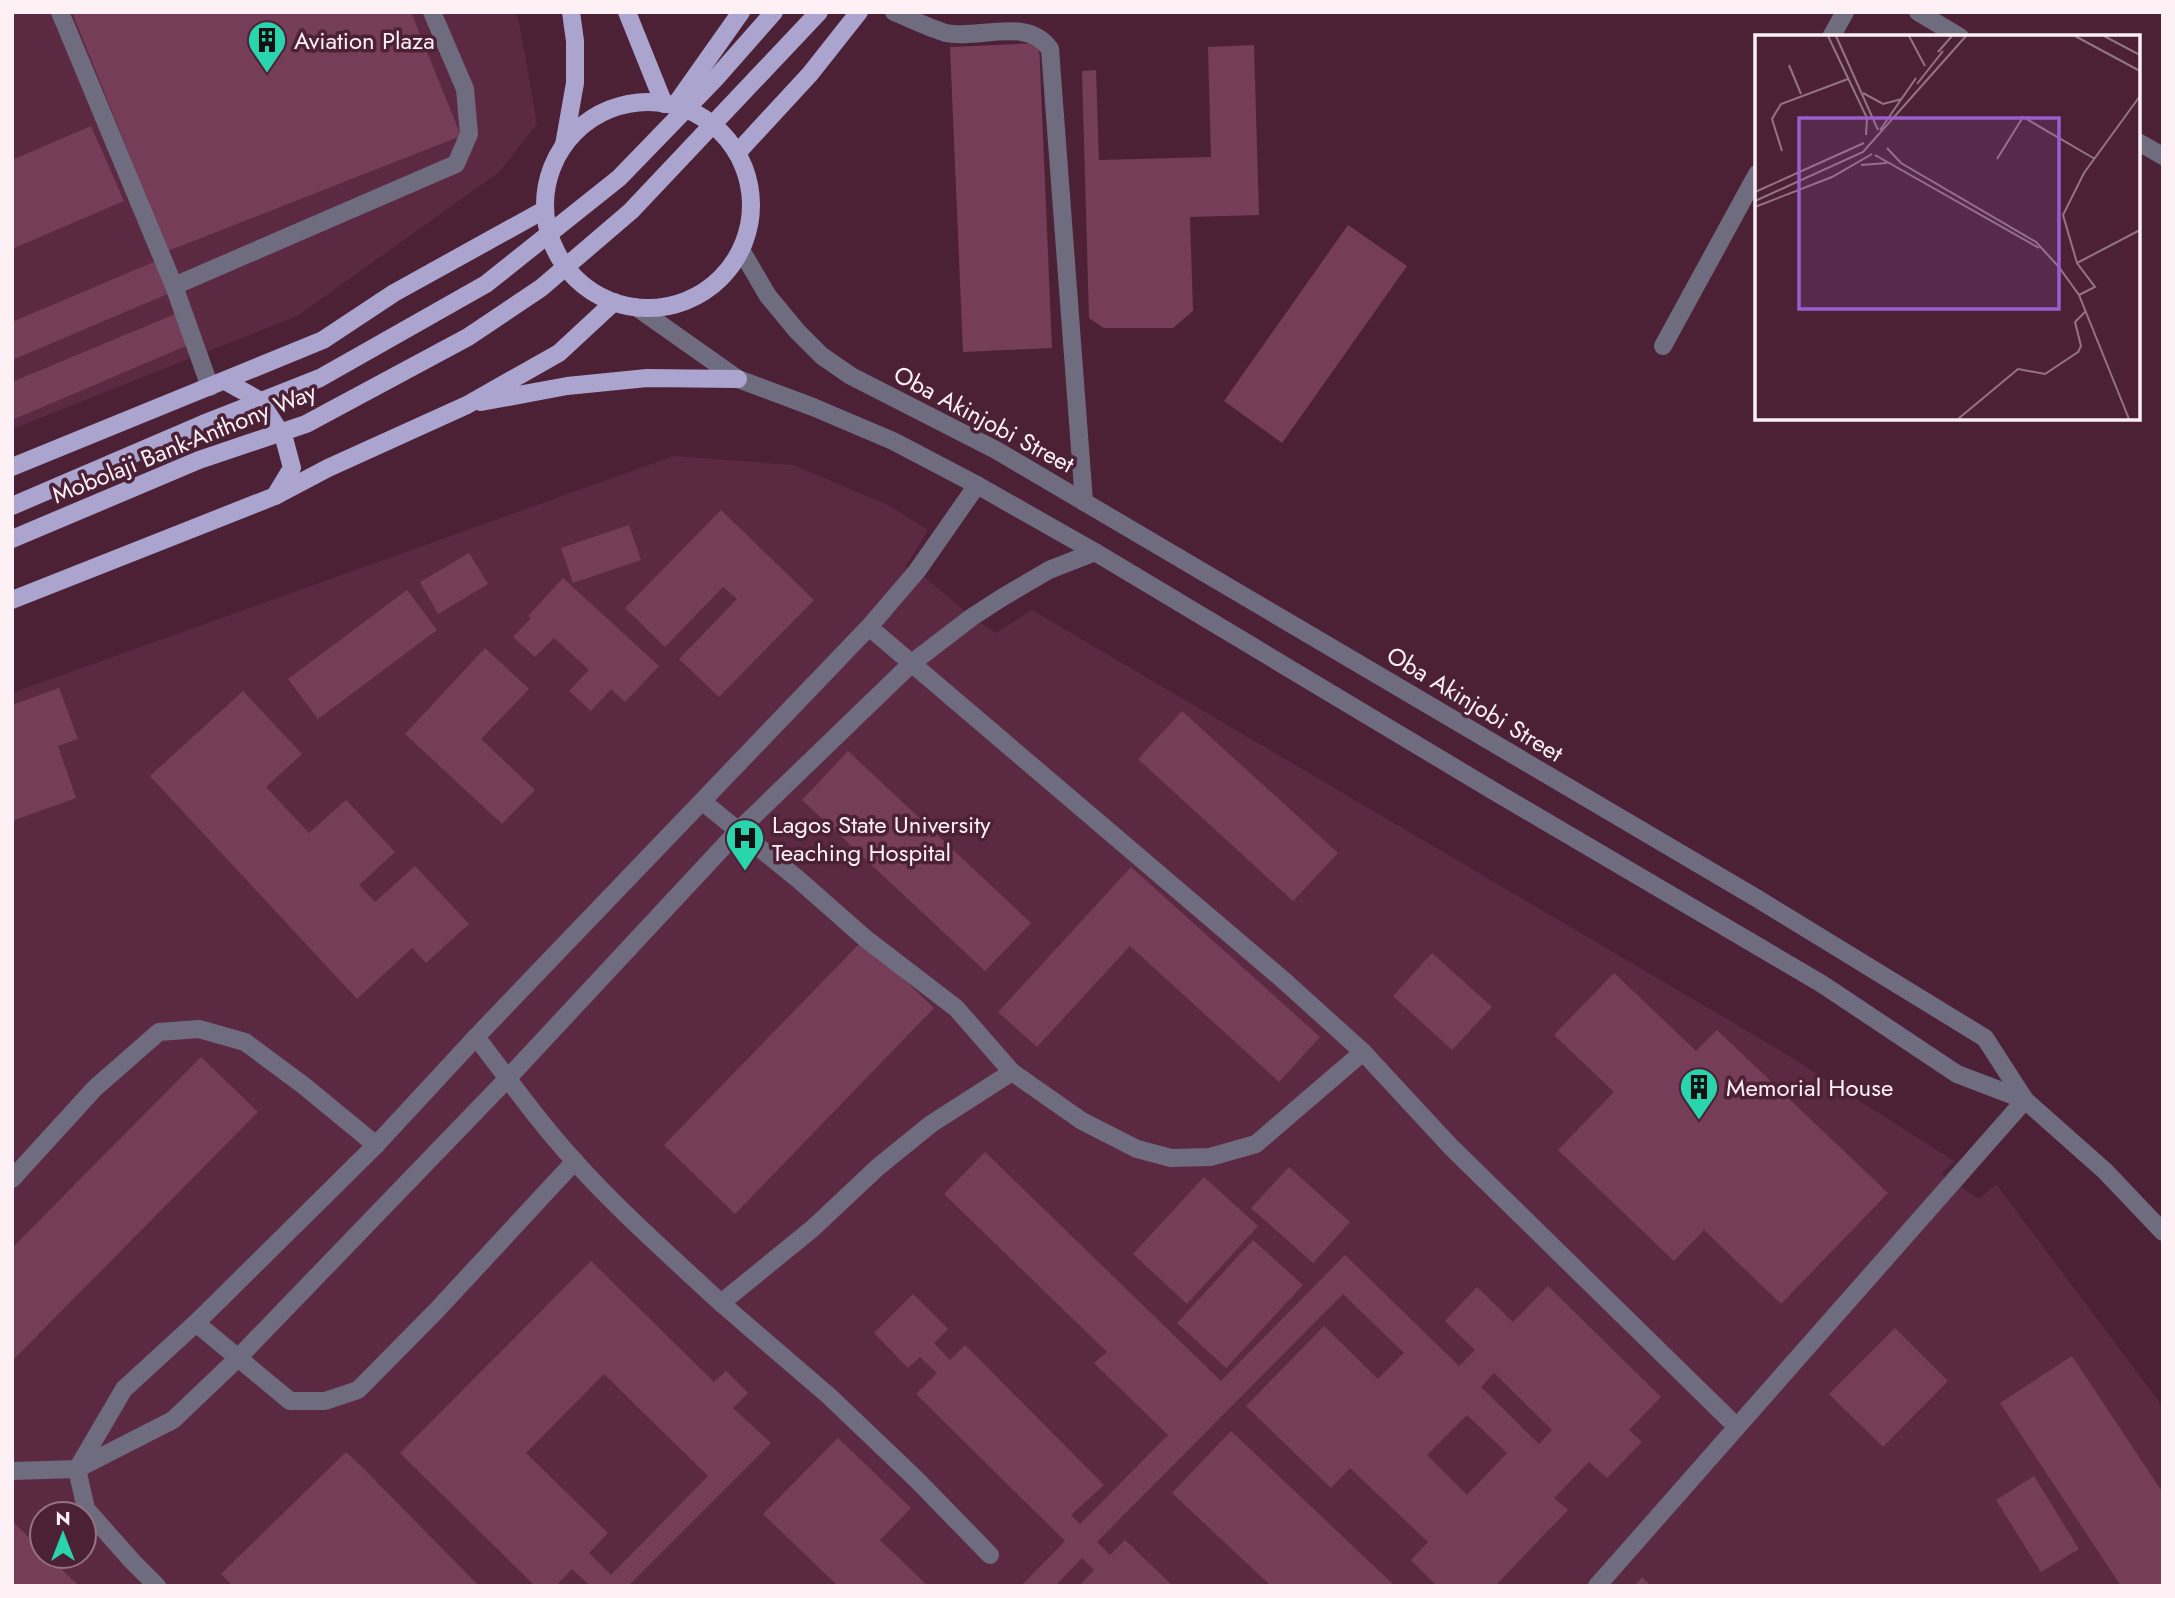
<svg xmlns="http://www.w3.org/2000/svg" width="2175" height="1598" font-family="Jost,sans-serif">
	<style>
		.built { fill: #5b2a42; fill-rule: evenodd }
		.building { fill: #753d57; fill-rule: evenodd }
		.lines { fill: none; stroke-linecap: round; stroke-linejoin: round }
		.minor { stroke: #6f6c80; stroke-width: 18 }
		.major { stroke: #aaa4ce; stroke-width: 18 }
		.major-bridge { stroke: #aaa4ce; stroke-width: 18 }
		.labels { text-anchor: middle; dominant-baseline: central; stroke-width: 7; stroke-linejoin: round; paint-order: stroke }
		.poi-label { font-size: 24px; fill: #fdf1f6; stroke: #4c2136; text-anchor: start }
		.street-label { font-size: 24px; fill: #fdf1f6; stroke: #4c2136 }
		.inset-road { fill: none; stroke: #937483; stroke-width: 2 }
		.view { fill: #9c5dcd; fill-opacity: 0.15; stroke: #9c5dcd; stroke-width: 3.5 }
		.inset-edge { fill: none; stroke: #fdf1f6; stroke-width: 3.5 }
	</style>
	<rect width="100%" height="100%" fill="#4c2136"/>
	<g class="built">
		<polygon points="12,12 515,12 519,22 537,124 499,172 297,316 12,429"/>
		<path d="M674 456 793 465 888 505 928 530 905 567 917 571 972 617 996 633 1032 610 1781 1051 1954 1161 1941 1174 1979 1199 1996 1184 2163 1407V1586H12V693ZM42 1514H84V1556H42Z"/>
	</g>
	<g class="building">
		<polygon points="72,12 411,12 461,136 168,251"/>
		<polygon points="1039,43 1052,348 963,352 950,47"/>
		<polygon points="1254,45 1259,215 1190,217 1193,311 1173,328 1104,328 1089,318 1082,71 1096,70 1099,160 1211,157 1208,47"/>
		<polygon points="91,126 124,201 12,249 12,160"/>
		<polygon points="1348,225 1407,266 1282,443 1224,401"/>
		<polygon points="156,261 170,293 12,360 12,322"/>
		<polygon points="180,312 193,343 12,420 12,382"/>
		<polygon points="721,510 814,600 719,697 679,659 737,599 723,587 665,647 625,608"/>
		<polygon points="629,525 641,560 573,583 561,548"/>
		<polygon points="469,553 488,584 438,614 420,582"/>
		<polygon points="563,578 659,666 625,702 611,689 591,711 569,691 589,670 554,638 535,657 513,637 531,618 528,616"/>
		<polygon points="407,590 437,630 318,719 288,679"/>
		<polygon points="485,648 529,689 481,739 535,790 502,824 405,734"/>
		<polygon points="59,688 78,739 58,746 76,798 12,821 12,705"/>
		<polygon points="243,691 302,754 266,787 309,833 346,800 395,852 359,885 375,902 415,866 469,924 426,963 412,948 357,999 150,776"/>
		<polygon points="1182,711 1338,853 1293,901 1138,759"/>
		<polygon points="848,751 1031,923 985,971 802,800"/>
		<polygon points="1131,867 1320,1037 1279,1082 1130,946 1037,1047 998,1012"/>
		<polygon points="863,940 934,1008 735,1214 664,1145"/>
		<polygon points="1432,953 1492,1007 1452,1050 1393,996"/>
		<polygon points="1614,973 1696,1051 1717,1030 1888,1193 1781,1304 1704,1230 1674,1261 1558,1150 1614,1092 1554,1035"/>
		<polygon points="201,1057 258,1112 12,1361 12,1248"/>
		<path d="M985 1152 1221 1381 1345 1255 1459 1366 1475 1350 1445 1321 1477 1287 1513 1322 1548 1286 1661 1397 1629 1430 1642 1442 1607 1478 1589 1462 1554 1498 1568 1510 1495 1586H1437L1411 1560 1428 1542 1350 1468 1331 1488 1246 1406 1324 1326 1378 1379 1404 1353 1343 1294 1097 1542 1110 1555 1125 1540 1173 1586H1079L1094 1570 1082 1558 1055 1586H1021L1065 1541 916 1394 937 1373 920 1357 908 1368 874 1333 913 1294 948 1329 934 1343 950 1360 965 1345 1104 1485 1071 1515 1080 1524 1168 1435 1094 1363 1107 1352 944 1194ZM1494 1373 1552 1430 1539 1444 1481 1387ZM1467 1415 1507 1453 1467 1495 1427 1455Z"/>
		<polygon points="1289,1167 1350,1222 1313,1263 1251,1208"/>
		<polygon points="1204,1177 1258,1226 1187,1304 1133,1254"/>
		<polygon points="1253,1240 1303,1285 1226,1368 1177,1323"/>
		<path d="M591 1261 714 1382 726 1371 748 1393 733 1408 771 1443 628 1586H590L572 1569 556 1586H535L400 1453ZM604 1374 708 1476 611 1575 589 1553 608 1533 526 1453Z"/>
		<polygon points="1895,1328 1948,1381 1883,1447 1829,1394"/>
		<polygon points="2072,1356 2163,1493 2163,1586 2121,1586 2000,1403"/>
		<polygon points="1231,1431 1395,1586 1271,1586 1172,1493"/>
		<polygon points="838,1438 911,1508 880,1540 928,1586 838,1586 763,1514"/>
		<polygon points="346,1452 364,1469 479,1586 233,1586 221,1574"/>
		<polygon points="2034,1476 2079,1549 2041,1572 1996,1500"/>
		<polygon points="12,1521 42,1550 42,1556 48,1556 79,1586 12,1586"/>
		<polygon points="1642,1577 1651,1586 1634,1586"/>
	</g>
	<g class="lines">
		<g class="minor">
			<polyline points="60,12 174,286 210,387"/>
			<path d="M894 12C911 19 929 28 946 33 979 40 1027 16 1050 49L1084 502"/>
			<polyline points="1918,12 1960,37"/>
			<polyline points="1831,37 1845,12"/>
			<polyline points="2138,142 2163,156"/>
			<polyline points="741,250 768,296 797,331 822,356 851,376 996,450 1758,899 1985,1038 2025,1100 2105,1171 2163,1232"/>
			<polyline points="174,286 456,164 469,134 465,89 432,12"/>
			<polyline points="636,307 738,379 813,407 893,441 977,485 1095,552 1492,790 1822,984 1957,1074 2025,1100"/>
			<polyline points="1663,346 1757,174"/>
			<polyline points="869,627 1281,978 1363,1052 1451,1147 1737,1427"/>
			<polyline points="703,802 799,880 866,939 956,1008 1012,1072 1082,1121 1137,1149 1171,1158 1210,1157 1256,1144 1363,1052"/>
			<path d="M476 1037C501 1069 525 1103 551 1134 602 1196 663 1249 721 1303L812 1229 878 1167 931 1124 1012 1072"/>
			<polyline points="12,1179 95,1088 159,1032 199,1029 245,1042 303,1085 376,1145"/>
			<polyline points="721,1303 829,1396 917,1480 990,1555"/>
			<polyline points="196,1323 290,1401 325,1401 358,1390 437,1310 575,1161"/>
			<polyline points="12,1471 77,1469 173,1420 238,1358 508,1078 738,831 912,663 972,617 1003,597 1049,570 1095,552"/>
			<polyline points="157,1586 132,1561 86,1509 77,1469 124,1389 196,1323 376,1145 476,1037 869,627 917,571 977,485"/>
			<polyline points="1597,1586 2025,1100"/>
		</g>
		<g class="major">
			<polyline points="627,12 664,104"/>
			<circle cx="648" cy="205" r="103"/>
			<polyline points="676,104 741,12"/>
			<polyline points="564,145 575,83 575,41 571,12"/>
			<polyline points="738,152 810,74 859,12"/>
			<polyline points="225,381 259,400 284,438 292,468 275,496"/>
			<polyline points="481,402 567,386 647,378 738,379"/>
			<polyline points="12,467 323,340 394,293 544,210"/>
			<polyline points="12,600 275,496 328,468 467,405 559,353 614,302"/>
		</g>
		<g class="major-bridge">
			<polyline points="12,506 203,424 320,378 486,284 619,178 715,79 774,12"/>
			<polyline points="12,539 199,460 306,424 468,337 541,288 631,211 819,12"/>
		</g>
	</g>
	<defs>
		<g id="building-pin" transform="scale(2.0125)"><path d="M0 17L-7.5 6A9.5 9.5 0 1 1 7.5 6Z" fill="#29d5ad" stroke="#4c2136"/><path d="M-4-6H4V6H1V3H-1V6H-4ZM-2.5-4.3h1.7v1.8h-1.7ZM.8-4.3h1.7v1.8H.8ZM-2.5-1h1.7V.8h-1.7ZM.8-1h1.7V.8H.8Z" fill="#111"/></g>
		<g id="hospital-pin" transform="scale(2.0125)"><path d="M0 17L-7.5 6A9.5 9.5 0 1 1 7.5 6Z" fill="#29d5ad" stroke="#4c2136"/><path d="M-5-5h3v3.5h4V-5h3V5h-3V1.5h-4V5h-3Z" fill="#111"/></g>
	</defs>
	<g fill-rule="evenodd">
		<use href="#building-pin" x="267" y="40"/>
		<use href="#hospital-pin" x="745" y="838"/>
		<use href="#building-pin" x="1699" y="1087"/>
	</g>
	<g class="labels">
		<g class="poi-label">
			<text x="294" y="40">Aviation Plaza</text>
			<text x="772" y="824">Lagos State University<tspan x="772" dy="28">Teaching Hospital</tspan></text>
			<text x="1726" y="1087">Memorial House</text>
		</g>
		<g class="street-label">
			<text transform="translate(984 419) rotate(28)">Oba Akinjobi Street</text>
			<text transform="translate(184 443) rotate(-22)">Mobolaji Bank-Anthony Way</text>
			<text transform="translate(1475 704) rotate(31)">Oba Akinjobi Street</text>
		</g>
	</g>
	<g transform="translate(1755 35)">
		<rect width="385" height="385" fill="#4c2136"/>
		<path class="inset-road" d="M73 1 112 83 111 100M81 1 123 95M154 1 170 31M320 1 385 36M349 1 385 20M183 17 197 1M34 30 46 59M162 49 188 16M108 58 128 69 147 64M125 95 161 43M132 113 146 128 281 207 303 231 324 260 374 384M27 116 17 84 26 69 93 44M120 120 284 213M242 124 268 82 340 124M106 130 132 128M0 157 109 108M0 166 108 117 211 1M0 172 77 142 117 119M322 228 385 195M324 260 340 252 322 228 308 180 329 138 385 61M203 384 263 334 290 339 323 317 326 311 320 287 331 276"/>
		<path class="view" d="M44 83H304V274H44Z"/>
		<rect width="385" height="385" class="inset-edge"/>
	</g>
	<rect width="2175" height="1598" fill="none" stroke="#fdf1f6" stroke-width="28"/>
	<g transform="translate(63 1535)"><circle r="33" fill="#4c2136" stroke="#937483" stroke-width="2"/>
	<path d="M0-5L12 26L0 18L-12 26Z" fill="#29d5ad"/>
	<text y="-10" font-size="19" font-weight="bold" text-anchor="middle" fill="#fdf1f6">N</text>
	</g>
</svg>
